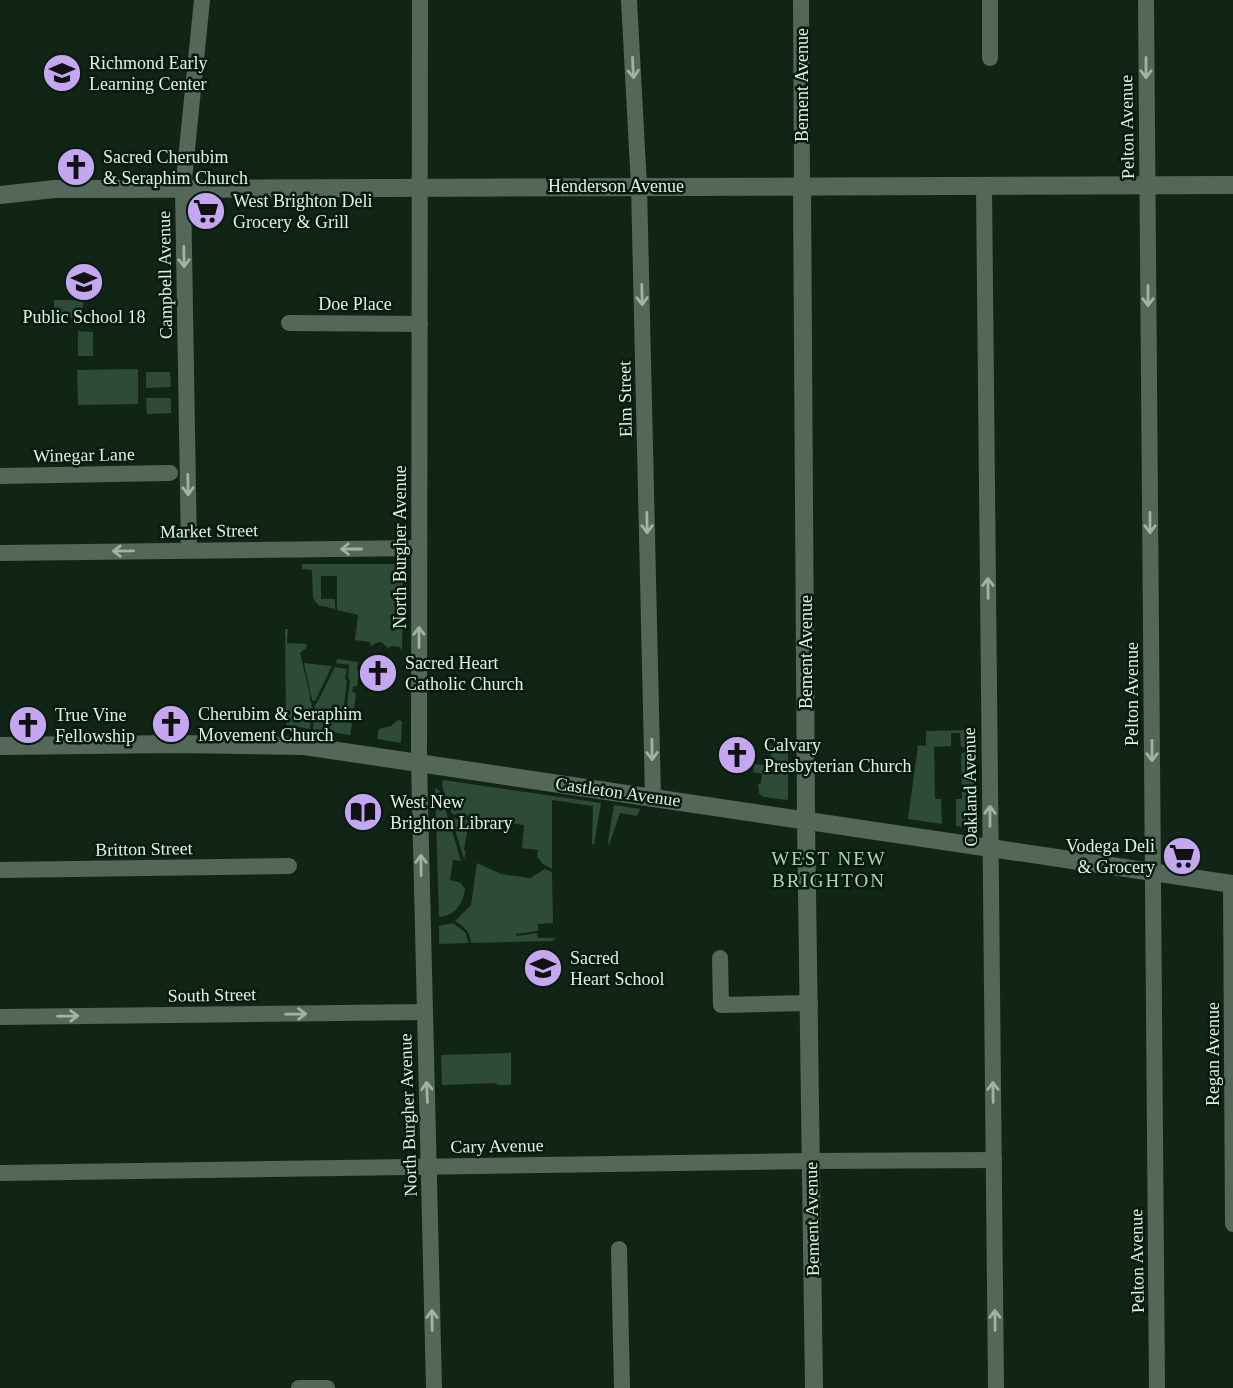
<svg xmlns="http://www.w3.org/2000/svg" width="1233" height="1388" font-family="'Times New Roman',serif">
	<style>
		.green { fill: #2d4b36 }
		.lines { fill: none; stroke-linecap: round; stroke-linejoin: round }
		.minor { stroke: #536859; stroke-width: 16 }
		.tertiary { stroke: #536859; stroke-width: 18 }
		.oneway { stroke: #a2b2a6 }
		.labels { text-anchor: middle; dominant-baseline: central; stroke-width: 5; stroke-linejoin: round; paint-order: stroke }
		.poi-label { font-size: 18px; fill: #e2efe5; stroke: #071b0e; text-anchor: start }
		.street-label { font-size: 18px; fill: #e2efe5; stroke: #071b0e }
		.neighbourhood-label { font-size: 19px; letter-spacing: 2px; fill: #b6cfbc; stroke: #071b0e }
	</style>
	<rect width="100%" height="100%" fill="#112517"/>
	<g class="green">
		<rect x="54" y="300" width="29" height="18"/>
		<polygon points="78,331 93,332 93,356 78,356"/>
		<polygon points="138,369 138,404 78,405 77,370"/>
		<polygon points="146,372 170,372 171,387 146,388"/>
		<polygon points="146,398 171,398 171,413 147,414"/>
		<polygon points="302,564 403,564 402,651 400,647 391,646 388,648 381,642 376,643 371,646 370,642 355,640 358,615 337,610 337,576 321,576 321,599 335,599 335,609 318,605 313,598 312,570 302,569"/>
		<polygon points="285,629 288,629 287,643 307,644 306,648 300,653 310,695 310,701 312,704 310,729 286,725"/>
		<polygon points="337,659 358,662 357,670 360,671 357,686 353,687 352,691 356,694 354,709 350,708 348,711 349,715 353,716 353,721 349,719 346,714 350,680 348,678 349,665 336,663"/>
		<polygon points="304,663 332,666 315,701 312,700"/>
		<polygon points="335,667 347,669 345,679 347,681 343,714 345,719 352,724 350,735 313,729 315,705 318,701"/>
		<polygon points="398,720 402,721 401,743 377,739 379,729 391,726"/>
		<polygon points="974,730 975,748 965,748 961,746 960,733 951,733 951,746 934,747 935,799 941,799 942,824 908,819 918,745 926,746 926,731"/>
		<polygon points="768,745 788,748 788,800 763,797 759,793 758,784 761,783 762,774 753,772 754,764 764,765 770,760 772,750"/>
		<polygon points="966,751 975,751 975,825 972,828 956,826 956,799 962,799 961,754"/>
		<polygon points="443,780 601,803 594,845 592,844 593,806 552,800 552,869 543,864 537,857 538,850 522,848 524,825 452,814 442,786"/>
		<path d="M435 788 440 791 461 861 453 860 450 880 461 883 465 889C463 904 455 916 439 917Z"/>
		<polygon points="614,805 640,809 637,816 620,813 609,845 608,842"/>
		<polygon points="453,818 501,824 500,830 468,827 464,850 466,851 464,859 452,820"/>
		<path d="M477 863 501 874 530 878 545 869 552 872 553 923 538 924V931L516 934 517 936 537 933 538 938H556L552 941 471 943C470 932 465 927 455 921L471 905Z"/>
		<polygon points="453,923 465,932 469,943 439,944 439,926"/>
		<polygon points="511,1053 511,1085 497,1085 496,1083 442,1085 441,1055"/>
	</g>
	<g class="lines">
		<g class="minor">
			<polyline points="420,0 419,762 434,1388"/>
			<polyline points="629,0 639,186 653,797"/>
			<polyline points="801,0 802,186"/>
			<polyline points="990,0 990,58"/>
			<polyline points="1146,0 1157,1388"/>
			<polyline points="984,186 996,1388"/>
			<polyline points="289,323 420,324"/>
			<polyline points="0,476 170,473"/>
			<polyline points="189,550 183,189 202,0"/>
			<polyline points="0,553 419,548"/>
			<polyline points="0,870 289,866"/>
			<polyline points="1231,884 1233,1224"/>
			<polyline points="720,958 721,1005 810,1003"/>
			<polyline points="0,1017 424,1012"/>
			<polyline points="0,1173 811,1161 994,1160"/>
			<polyline points="619,1249 622,1388"/>
			<polyline points="299,1388 327,1388"/>
		</g>
		<g class="tertiary">
			<polyline points="802,186 806,820 814,1388"/>
			<polyline points="0,195 54,189 98,189 1233,185"/>
			<polyline points="0,746 175,744 304,746 1233,884"/>
		</g>
	</g>
	<defs><path id="oneway-shaft" d="M-6 0H5M1.5-3L5.5 0L1.5 3" fill="none" stroke-width="1.6" stroke-linecap="round" stroke-linejoin="round" transform="scale(1.75)"/></defs>
	<g class="oneway">
		<use href="#oneway-shaft" transform="translate(633 68) rotate(87)"/>
		<use href="#oneway-shaft" transform="translate(1146 68) rotate(90)"/>
		<use href="#oneway-shaft" transform="translate(184 257) rotate(89)"/>
		<use href="#oneway-shaft" transform="translate(642 295) rotate(89)"/>
		<use href="#oneway-shaft" transform="translate(1148 296) rotate(90)"/>
		<use href="#oneway-shaft" transform="translate(188 485) rotate(89)"/>
		<use href="#oneway-shaft" transform="translate(647 523) rotate(89)"/>
		<use href="#oneway-shaft" transform="translate(1150 523) rotate(90)"/>
		<use href="#oneway-shaft" transform="translate(351 549) rotate(180)"/>
		<use href="#oneway-shaft" transform="translate(123 551) rotate(179)"/>
		<use href="#oneway-shaft" transform="translate(988 588) rotate(-91)"/>
		<use href="#oneway-shaft" transform="translate(419 637) rotate(-90)"/>
		<use href="#oneway-shaft" transform="translate(652 750) rotate(89)"/>
		<use href="#oneway-shaft" transform="translate(1152 751) rotate(90)"/>
		<use href="#oneway-shaft" transform="translate(990 816) rotate(-90)"/>
		<use href="#oneway-shaft" transform="translate(421 865) rotate(-91)"/>
		<use href="#oneway-shaft" transform="translate(296 1014) rotate(-1)"/>
		<use href="#oneway-shaft" transform="translate(68 1016) rotate(-1)"/>
		<use href="#oneway-shaft" transform="translate(427 1092) rotate(-92)"/>
		<use href="#oneway-shaft" transform="translate(993 1092) rotate(-91)"/>
		<use href="#oneway-shaft" transform="translate(432 1320) rotate(-91)"/>
		<use href="#oneway-shaft" transform="translate(995 1320) rotate(-91)"/>
	</g>
	<defs>
		<g id="school-disc" transform="scale(2.0125)"><circle r="9.5" fill="#c5a6f0" stroke="#071b0e"/><path d="M0-5L7-2L0 1L-7-2ZM-4 1L0 2.5L4 1V4Q0 6-4 4Z" fill="#111"/></g>
		<g id="church-disc" transform="scale(2.0125)"><circle r="9.5" fill="#c5a6f0" stroke="#071b0e"/><path d="M-1.2-6h2.4v3.5h3.3v2.4h-3.3V6h-2.4V-.1h-3.3v-2.4h3.3Z" fill="#111"/></g>
		<g id="supermarket-disc" transform="scale(2.0125)"><circle r="9.5" fill="#c5a6f0" stroke="#071b0e"/><path d="M-6-5.5h2.5l.6 2H6L4.5 2H-2.5L-4.4-4H-6ZM-1.5 3.2a1.3 1.3 0 1 0 .1 0ZM3 3.2a1.3 1.3 0 1 0 .1 0Z" fill="#111"/></g>
		<g id="library-disc" transform="scale(2.0125)"><circle r="9.5" fill="#c5a6f0" stroke="#071b0e"/><path d="M-6-4Q-3-5.5-.7-3.5V5Q-3 3-6 4ZM6-4Q3-5.5 .7-3.5V5Q3 3 6 4Z" fill="#111"/></g>
	</defs>
	<g fill-rule="evenodd">
		<use href="#school-disc" x="62" y="73"/>
		<use href="#church-disc" x="76" y="167"/>
		<use href="#supermarket-disc" x="206" y="211"/>
		<use href="#school-disc" x="84" y="282"/>
		<use href="#church-disc" x="378" y="673"/>
		<use href="#church-disc" x="171" y="724"/>
		<use href="#church-disc" x="28" y="725"/>
		<use href="#church-disc" x="737" y="755"/>
		<use href="#library-disc" x="363" y="812"/>
		<use href="#supermarket-disc" x="1182" y="856"/>
		<use href="#school-disc" x="543" y="968"/>
	</g>
	<g class="labels">
		<g class="poi-label">
			<text x="89" y="63">Richmond Early<tspan x="89" dy="21">Learning Center</tspan></text>
			<text x="103" y="157">Sacred Cherubim<tspan x="103" dy="21">&amp; Seraphim Church</tspan></text>
			<text x="233" y="201">West Brighton Deli<tspan x="233" dy="21">Grocery &amp; Grill</tspan></text>
			<text x="84" y="317" text-anchor="middle">Public School 18</text>
			<text x="405" y="663">Sacred Heart<tspan x="405" dy="21">Catholic Church</tspan></text>
			<text x="198" y="714">Cherubim &amp; Seraphim<tspan x="198" dy="21">Movement Church</tspan></text>
			<text x="55" y="715">True Vine<tspan x="55" dy="21">Fellowship</tspan></text>
			<text x="764" y="745">Calvary<tspan x="764" dy="21">Presbyterian Church</tspan></text>
			<text x="390" y="802">West New<tspan x="390" dy="21">Brighton Library</tspan></text>
			<text x="1155" y="846" text-anchor="end">Vodega Deli<tspan x="1155" dy="21">&amp; Grocery</tspan></text>
			<text x="570" y="958">Sacred<tspan x="570" dy="21">Heart School</tspan></text>
		</g>
		<g class="street-label">
			<text transform="translate(802 85) rotate(-90)">Bement Avenue</text>
			<text transform="translate(1127 127) rotate(-91)">Pelton Avenue</text>
			<text x="616" y="186">Henderson Avenue</text>
			<text transform="translate(165 275) rotate(-91)">Campbell Avenue</text>
			<text x="355" y="304">Doe Place</text>
			<text transform="translate(625 399) rotate(-91)">Elm Street</text>
			<text transform="translate(84 455) rotate(-1)">Winegar Lane</text>
			<text transform="translate(209 531) rotate(-1)">Market Street</text>
			<text transform="translate(400 547) rotate(-90)">North Burgher Avenue</text>
			<text transform="translate(806 652) rotate(-90)">Bement Avenue</text>
			<text transform="translate(1132 694) rotate(-90)">Pelton Avenue</text>
			<text transform="translate(970 787) rotate(-91)">Oakland Avenue</text>
			<text transform="translate(618 792) rotate(8)">Castleton Avenue</text>
			<text transform="translate(144 849) rotate(-1)">Britton Street</text>
			<text transform="translate(212 995) rotate(-1)">South Street</text>
			<text transform="translate(1213 1054) rotate(-90)">Regan Avenue</text>
			<text transform="translate(408 1115) rotate(-92)">North Burgher Avenue</text>
			<text transform="translate(497 1146) rotate(-1)">Cary Avenue</text>
			<text transform="translate(812 1219) rotate(-91)">Bement Avenue</text>
			<text transform="translate(1137 1261) rotate(-91)">Pelton Avenue</text>
		</g>
		<g class="neighbourhood-label">
			<text x="829" y="858">WEST NEW<tspan x="829" dy="22">BRIGHTON</tspan></text>
		</g>
	</g>
</svg>
